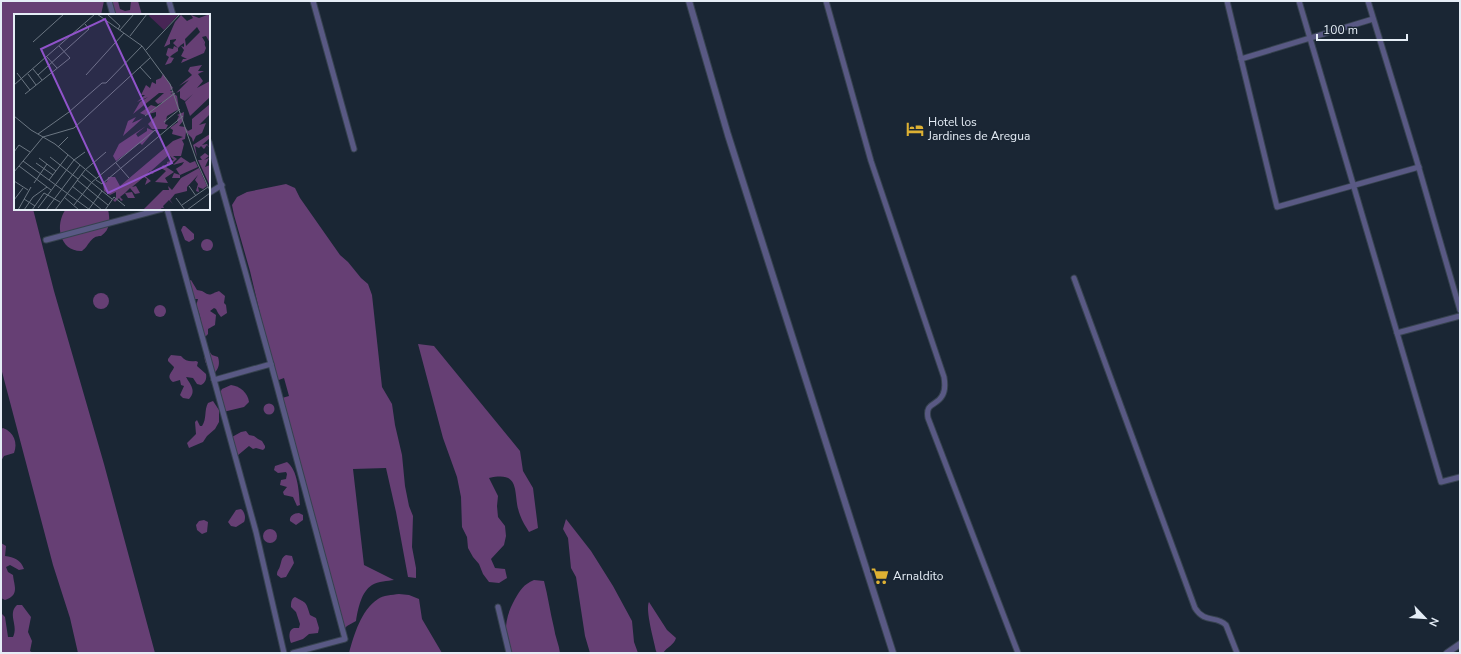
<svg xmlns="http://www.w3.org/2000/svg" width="1461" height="654" font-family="'Nunito Sans',sans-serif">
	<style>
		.forest { fill: #663f74 }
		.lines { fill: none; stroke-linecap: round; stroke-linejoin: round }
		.minor-casing { stroke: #36424f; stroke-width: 7 }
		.tertiary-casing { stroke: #36424f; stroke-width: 8 }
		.minor { stroke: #595984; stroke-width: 5 }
		.tertiary { stroke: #595984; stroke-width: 6 }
		.labels { text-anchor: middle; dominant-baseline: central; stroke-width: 3; stroke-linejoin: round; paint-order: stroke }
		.poi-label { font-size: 12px; fill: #e5edf6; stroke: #1a2634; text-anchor: start }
		.inset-road { fill: none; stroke: #6b7682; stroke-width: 1 }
		.view { fill: #9053ca; fill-opacity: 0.15; stroke: #9053ca; stroke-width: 2 }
		.inset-edge { fill: none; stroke: #e5edf6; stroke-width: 2 }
	</style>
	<rect width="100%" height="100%" fill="#1a2634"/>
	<g class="forest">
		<polygon points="1,1 104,1 101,15 15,15 15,131 13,131 15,139 15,209 33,209 54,291 104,464 155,653 78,653 70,618 53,565 1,368"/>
		<polygon points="110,1 118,1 120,9 125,11 130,10 131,1 138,1 142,15 114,15"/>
		<path d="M286 184 295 188 300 198 340 255 348 262 361 278 368 284 372 295 382 387 392 404 395 425 402 455 405 486 409 506 413 516 412 547 416 568V578L408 577 396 512 386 468 353 469 364 565 394 580C388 581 378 581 372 585 361 592 358 609 356 621L347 626 342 631 282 398 289 396 284 378 276 381 250 271 234 215 232 205 237 197 247 192Z"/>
		<path d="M66 209H108C110 220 111 229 101 236 90 236 90 245 82 251 60 252 54 225 66 209Z"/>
		<polygon points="183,226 185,226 194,234 194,239 189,242 185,240 181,230"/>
		<circle cx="207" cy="245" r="6"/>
		<path d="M191 280 197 290 202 291C211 297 210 294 219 291L225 296 224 303 226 305 227 313 221 317 218 313 216 309 214 308 210 311 216 315 215 325 208 329V334L206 336H204C201 325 201 314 196 306L198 299H193L188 281Z"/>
		<circle cx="101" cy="301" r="8"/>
		<circle cx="160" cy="311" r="6"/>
		<path d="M418 344 434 346 520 451 523 471 533 488 538 528 529 532C526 527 522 521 520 515 512 495 523 470 489 478L498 496 497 506 498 517 505 526 506 536 504 545 491 559 495 568 505 569 507 578 499 583 489 582 483 574 479 564 473 557 468 548 467 537 462 527 461 497 457 477 443 438Z"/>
		<path d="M207 350 209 351 212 355 218 357C220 363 219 369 214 373L209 371 205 361 204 354Z"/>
		<path d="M171 355 181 356C185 361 190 362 196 361L198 362 197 366 206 374C207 379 205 383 201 385L197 384 193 378 186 377C190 384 197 391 189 399L183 398 180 395 184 386 181 385 180 380 173 382C165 376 173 372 174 367L168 361V359Z"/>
		<path d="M231 385C240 386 248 393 249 402L244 407 223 412 218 396 222 389Z"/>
		<path d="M213 401 219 410V422L215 429 207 436 203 442 189 448 187 443 196 434 195 422 197 420 200 426H202C207 419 204 410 208 403Z"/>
		<circle cx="269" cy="409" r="5.5"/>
		<path d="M3 428C14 432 18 443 14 453L4 456 1 461V429Z"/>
		<polygon points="246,431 249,435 254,436 258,439 262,441 265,446 265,448 263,450 256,448 253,449 249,446 237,456 232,437 241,432"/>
		<path d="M287 462C298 470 299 493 300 505L297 506 293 497 284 495 283 492 287 487 280 485 281 480 286 479 287 474 286 472 278 473 274 470 275 466Z"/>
		<path d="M241 509C245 512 246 518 244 522L236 527 231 526 228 522 236 510Z"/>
		<path d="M299 513 303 515V520L296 525 290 521C289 516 294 513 299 513Z"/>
		<polygon points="566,519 591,551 613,586 632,621 634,642 638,653 590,653 585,636 576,577 571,568 568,538 563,529"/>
		<polygon points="204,520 208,522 207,532 202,534 197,530 196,525 199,521"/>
		<circle cx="270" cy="536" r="7"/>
		<path d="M1 543 6 546 5 556C14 557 21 560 24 569L19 570 10 565 6 567 8 572 13 575C14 586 20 595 5 600L1 598Z"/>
		<path d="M286 555 292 556 294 563 286 577 281 578 277 575C277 570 279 570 280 566 282 560 281 558 286 555Z"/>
		<path d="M534 580 544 581C548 596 550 612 554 628 555 636 559 645 560 653H507C505 631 504 619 515 599 521 589 523 585 534 580Z"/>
		<path d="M399 594 409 595 419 599 422 619 442 653H349C354 635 361 610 378 599 383 595 392 595 399 594Z"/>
		<path d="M295 597C306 603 306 601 310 615L316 618 319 628 318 633 309 634 303 639 291 643C289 638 288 630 294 628H299L300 624 296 612 291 607C291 603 291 599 295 597Z"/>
		<path d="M649 602 667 630 676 638C674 645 667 647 663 653H657L656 651C654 641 645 609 649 602Z"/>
		<path d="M17 605H22L31 617 28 632 32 641 30 651 33 653H1V613L5 617 8 637H13C19 626 7 614 17 605Z"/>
	</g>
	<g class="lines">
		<g class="minor-casing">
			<g id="minor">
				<polyline points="109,1 113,15"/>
				<polyline points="169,1 173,15"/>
				<polyline points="313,1 354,149"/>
				<path d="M826 1 871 161 944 377C945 383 946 390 942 396 937 406 925 402 928 418L1018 653"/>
				<polyline points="1227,1 1277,207 1419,167"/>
				<polyline points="1299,1 1441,482 1460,477"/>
				<polyline points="1368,1 1416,158 1460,310"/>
				<polyline points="1241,59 1373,19"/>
				<polyline points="209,142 271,364 345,639 293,653"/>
				<polyline points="209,193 222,185"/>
				<polyline points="167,209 256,532 284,653"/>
				<polyline points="46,240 162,209"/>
				<path d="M1074 278 1195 608C1205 624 1216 615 1226 625L1237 653"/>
				<polyline points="1397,333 1460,316"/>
				<polyline points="214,380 271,364"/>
				<polyline points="498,607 509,653"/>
			</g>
		</g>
		<g class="tertiary-casing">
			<g id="tertiary">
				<polyline points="689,1 728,135 893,653"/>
				<polyline points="1447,653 1460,644"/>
			</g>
		</g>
		<use href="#minor" class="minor"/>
		<use href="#tertiary" class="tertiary"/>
	</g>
	<defs>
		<g id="hotel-bare" transform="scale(1.38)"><path d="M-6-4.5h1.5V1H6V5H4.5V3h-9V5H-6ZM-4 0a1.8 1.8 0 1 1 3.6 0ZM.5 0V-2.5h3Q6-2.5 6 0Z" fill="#deb133" stroke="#1a2634" stroke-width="2.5" paint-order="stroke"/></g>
		<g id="supermarket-bare" transform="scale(1.38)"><path d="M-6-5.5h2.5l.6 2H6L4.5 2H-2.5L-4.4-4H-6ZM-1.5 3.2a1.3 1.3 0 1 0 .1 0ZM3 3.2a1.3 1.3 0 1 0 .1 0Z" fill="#deb133" stroke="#1a2634" stroke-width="2.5" paint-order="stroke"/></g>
	</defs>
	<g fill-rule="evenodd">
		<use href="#hotel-bare" x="915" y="129"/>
		<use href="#supermarket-bare" x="880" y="576"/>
	</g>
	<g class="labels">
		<g class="poi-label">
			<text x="928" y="122">Hotel los<tspan x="928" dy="14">Jardines de Aregua</tspan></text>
			<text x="893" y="576">Arnaldito</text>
		</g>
	</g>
	<g transform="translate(14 14)">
		<rect width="196" height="196" fill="#1a2634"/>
		<path d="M136 0H165L150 16 135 2Z" fill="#482555"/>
		<path d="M196 0V29L192 22 188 23 191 28V31L189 27 192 34 190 39 167 49 169 45H173L167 42 170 36 167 32 170 33V29L167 31 164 34 159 29 162 26V25L156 26V30L150 33 161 8 167 1 173 7 179 4 177 1 185 4ZM183 13 186 18 172 32 171 25ZM160 32 164 34V37L158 41 156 43 160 44 157 49 151 51 155 43 152 41 154 34 159 35ZM182 52 188 51 184 57H190L184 60 189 67 183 74 196 67V83L176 102 171 88 179 80 171 87 166 84V77L162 79 175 66 165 72 178 61 174 57 176 53ZM149 60 159 74 156 77H160L156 80 159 79 163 82 165 95 153 102 151 110 154 111 152 115H138L134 110 142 102V98L131 101 126 99 137 91 143 93 149 88 144 90 141 87 150 79H145L119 100 126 88 134 83 123 88 131 81H127L132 71 136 74 138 68 142 70V66L147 64ZM196 90V100L185 111 192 109 188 119 182 122 179 128 178 124 172 118 171 125 168 126 170 130 167 142H159L163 145 155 152 156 149 153 150V148L160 146 155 141 137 157 140 159 138 160 136 157 131 162 137 167 131 171 133 165 130 163 118 173 122 172 126 179 121 180 116 174 111 179 118 178 121 184H114L111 179 106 183 109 186 107 187 105 184 101 188 99 186 102 184V178L96 181 90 177 89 169 93 168 94 163H101L106 172 159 127 169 123 158 120 159 116 156 114 164 108 163 106 165 102 163 101 170 98 169 107 165 112 171 113 174 117 178 115V105ZM122 103 118 109 129 104 109 122 114 107ZM132 112 122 120 124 123 133 117V114L140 117 128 131 126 129 102 147 99 142 105 130ZM196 120V124L188 131 193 130 196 134 193 131 190 135 187 132 185 134 181 132 183 143 179 131ZM191 139 195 142 190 146 195 144 191 153 196 151V172L184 146H188L186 143ZM167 143 176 149 181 147 184 153 166 161V164H158L160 159 166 161 162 155 160 156 168 151 170 148 159 151ZM149 151 160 158 151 164 154 169 141 168 152 157 147 154ZM185 154 193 172 189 175 184 173 185 178 182 177 184 170 181 166 184 161 173 173V177L161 180 156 186 159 190 155 186 149 192 150 194H147L148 196H129L149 176H155L154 172 158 176 167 164Z" fill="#663f74" fill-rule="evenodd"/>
		<path class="inset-road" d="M83 0 128 32 156 70 183 148 196 177M93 0 106 12 104 15M106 16 120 0M116 22 133 0M19 28 50 0M132 36 166 0M33 43 43 54M126 53 137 65M19 55 28 66M3 59 16 76M14 60 22 71M24 61 75 15 71 10M72 61 110 19M0 71 81 0M11 80 56 44 45 32M0 102 17 116 41 130 83 165M131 102 161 79M150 108 166 95M24 120 55 98 88 69H92L128 32M44 133 54 123M0 138 5 131 16 138M36 143 64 165M25 144 42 157M60 146 71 138M9 147 76 196M22 149 39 161M102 149 115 164M5 152 37 176M0 158 29 123 60 114 137 43M67 160 98 185M35 166 54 141M63 166 94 191M82 166 88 170 169 102M0 167 14 176M20 169 33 150M58 172 88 196M175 172 182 182M50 183 65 196M162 184 171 196M10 185 21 192M0 186 9 174M60 191 78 168 141 116 145 121M168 191 194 173M24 194 60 146M75 195 88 177M4 196 17 173M10 196 19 183 33 173M18 196 30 179 46 188M32 196 66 151M41 196 71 156 92 138M91 196 100 183 111 192M173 196 196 179"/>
		<path class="view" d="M91 5 158 149 94 179 27 35Z"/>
		<rect width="196" height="196" class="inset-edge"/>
	</g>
	<rect width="1461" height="654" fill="none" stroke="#e5edf6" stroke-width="4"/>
	<g transform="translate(1425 618) rotate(115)" stroke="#1a2634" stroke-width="3" paint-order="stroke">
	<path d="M0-3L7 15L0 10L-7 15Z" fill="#e5edf6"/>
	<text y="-6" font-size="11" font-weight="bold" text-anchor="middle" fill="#e5edf6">N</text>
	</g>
	<path d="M1317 34v6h90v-6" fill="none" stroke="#e5edf6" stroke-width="2"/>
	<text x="1323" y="34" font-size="12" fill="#e5edf6" stroke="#1a2634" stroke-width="3" paint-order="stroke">100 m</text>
</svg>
